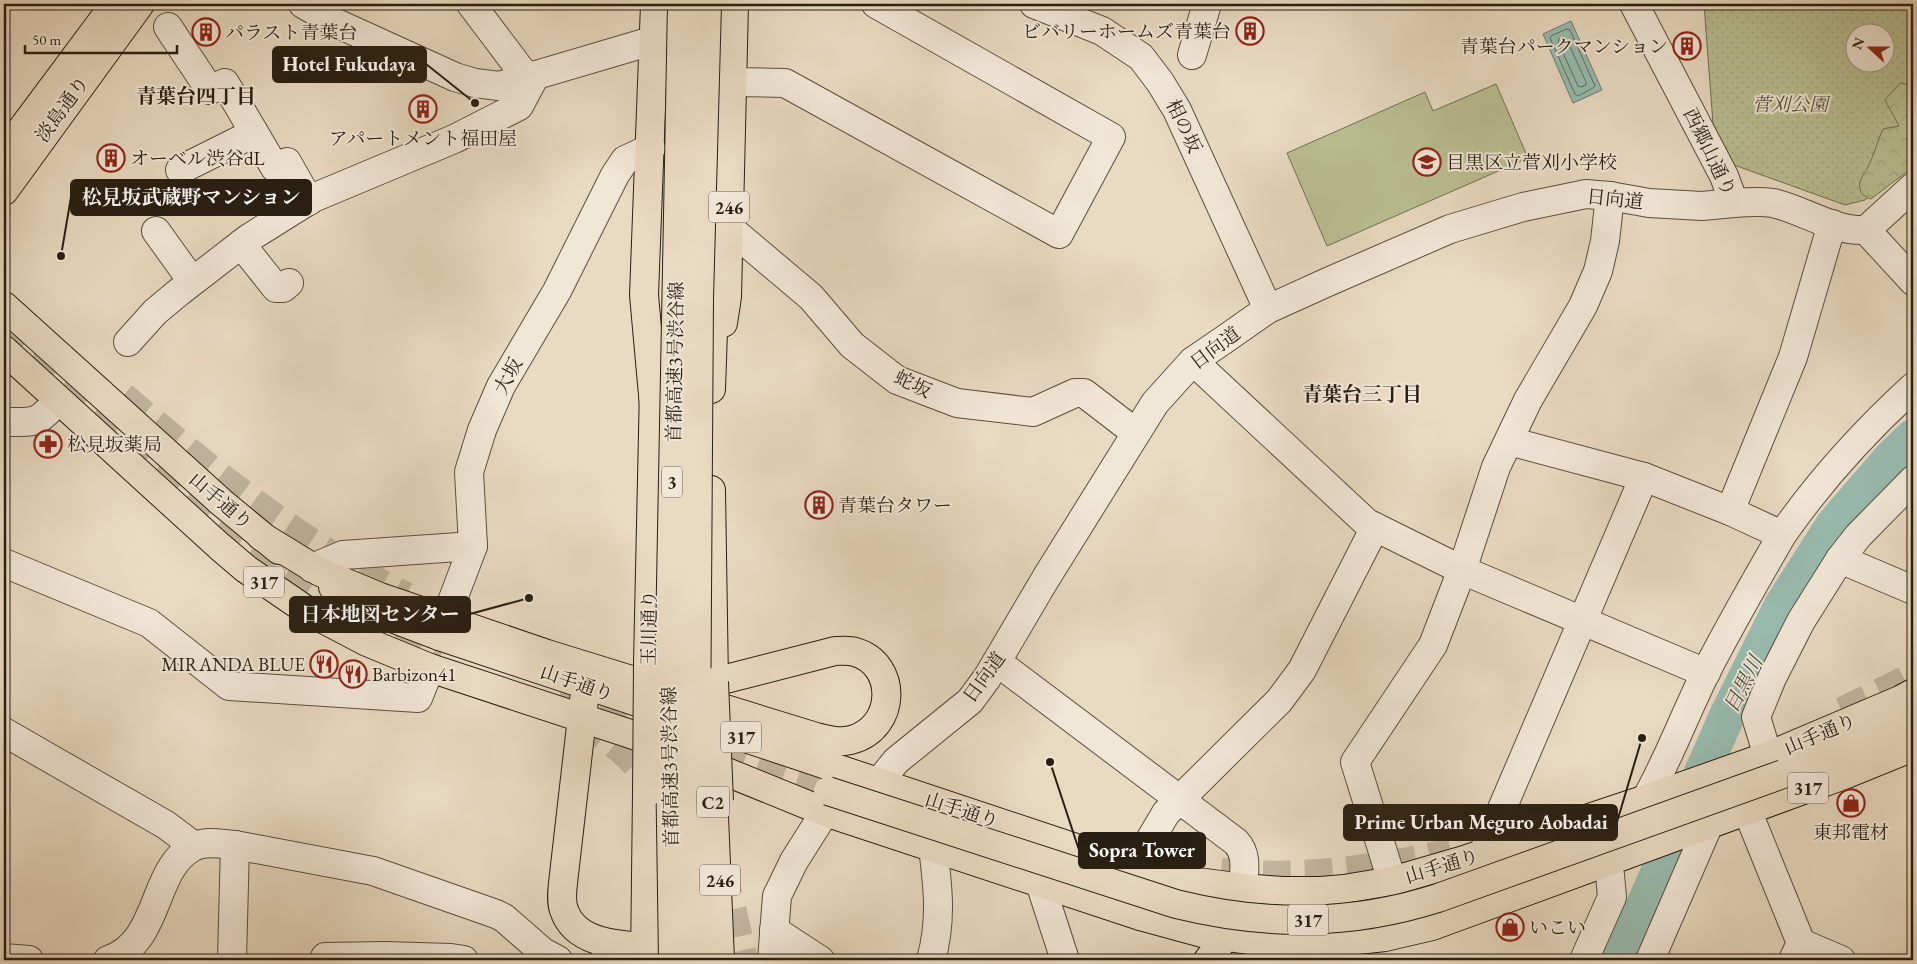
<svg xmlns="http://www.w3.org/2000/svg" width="1917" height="964" font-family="'EB Garamond','Noto Serif JP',serif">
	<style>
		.grass { fill: url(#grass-dots); stroke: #706f52; fill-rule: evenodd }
		.forest { fill: url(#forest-crowns); stroke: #706f52 }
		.pitch { fill: #b9bf92; stroke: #706f52 }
		.water { fill: #98bbaf; stroke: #6b7d70 }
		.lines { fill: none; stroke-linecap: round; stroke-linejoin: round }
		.shore { stroke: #606d60; stroke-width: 1 }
		.river { stroke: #98bbaf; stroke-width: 36 }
		.highway-tunnel { stroke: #c2b59f; stroke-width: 28; stroke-dasharray: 28 14; stroke-linecap: butt }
		.minor-casing { stroke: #584e3e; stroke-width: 30 }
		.major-casing { stroke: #281f12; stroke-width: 30 }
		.highway-casing { stroke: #281f12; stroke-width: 30 }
		.minor { stroke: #f1e7d7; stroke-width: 28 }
		.major { stroke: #e9dac2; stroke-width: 28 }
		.highway { stroke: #e9dac2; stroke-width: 28 }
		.major-bridge-casing { stroke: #281f12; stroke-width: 30; stroke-linecap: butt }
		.highway-bridge-casing { stroke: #281f12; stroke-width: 30; stroke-linecap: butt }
		.major-bridge { stroke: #e9dac2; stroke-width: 28 }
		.highway-bridge { stroke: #e9dac2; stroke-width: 28 }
		.labels { text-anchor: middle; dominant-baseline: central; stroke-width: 4; stroke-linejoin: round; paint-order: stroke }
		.shield { fill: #f1e7d7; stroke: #645b4d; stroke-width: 1 }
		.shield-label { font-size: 18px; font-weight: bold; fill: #281f12 }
		.poi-label { font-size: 19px; fill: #281f12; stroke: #f1e7d7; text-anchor: start }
		.park-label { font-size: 19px; font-style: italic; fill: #544f38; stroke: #f1e7d7 }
		.street-label { font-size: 19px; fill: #281f12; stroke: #f1e7d7 }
		.neighbourhood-label { font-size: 20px; font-weight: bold; fill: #281f12; stroke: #f1e7d7 }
		.water-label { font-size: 20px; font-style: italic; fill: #4a4e41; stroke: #f1e7d7 }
		.leader { fill: none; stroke: #281f12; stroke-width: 2 }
		.callout-dot { fill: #281f12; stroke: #f1e7d7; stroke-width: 2 }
		.callout { fill: #281f12; stroke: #281f12; stroke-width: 2 }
		.callout-label { font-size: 20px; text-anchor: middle; font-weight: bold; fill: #fff }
	</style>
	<defs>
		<pattern id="grass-dots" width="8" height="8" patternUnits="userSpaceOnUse" patternTransform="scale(1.25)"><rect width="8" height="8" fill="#b9bf92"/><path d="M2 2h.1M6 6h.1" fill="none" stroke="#9fa47d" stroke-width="1.8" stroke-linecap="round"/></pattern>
		<pattern id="forest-crowns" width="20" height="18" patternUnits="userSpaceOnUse" patternTransform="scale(1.25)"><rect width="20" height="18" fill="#b9bf92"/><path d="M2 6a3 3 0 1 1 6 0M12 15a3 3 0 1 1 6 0" fill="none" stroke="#9fa47d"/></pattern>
	</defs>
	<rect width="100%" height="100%" fill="#e9dac2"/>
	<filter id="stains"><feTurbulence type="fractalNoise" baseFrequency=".004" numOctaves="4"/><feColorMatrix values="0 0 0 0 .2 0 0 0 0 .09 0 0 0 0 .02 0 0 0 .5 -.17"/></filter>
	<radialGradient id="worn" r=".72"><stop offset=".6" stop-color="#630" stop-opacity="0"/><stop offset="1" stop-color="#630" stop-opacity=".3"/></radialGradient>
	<path class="grass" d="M1704 4H1913V163L1865 200 1845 205 1734 165 1713 124ZM1854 32H1884V62H1854Z"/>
	<path class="forest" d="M1900 83 1913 85V167L1871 199C1866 197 1861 195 1860 189 1858 179 1864 175 1868 167 1874 155 1877 142 1883 129L1899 126 1885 100Z"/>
	<polygon class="pitch" points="1496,84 1528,158 1327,246 1287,153 1425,92 1433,111"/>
	<polygon class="water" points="1571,21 1602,90 1573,103 1543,34"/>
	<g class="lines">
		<g class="shore">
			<polygon points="1567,29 1570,30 1595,86 1593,88 1578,96 1575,94 1550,38 1551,36"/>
			<polygon points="1564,37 1566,38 1586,82 1586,85 1581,87 1578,86 1558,42 1559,39"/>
		</g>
		<polyline class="river" points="1620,960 1726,718 1781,607 1834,524 1891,458 1913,437"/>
		<g class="highway-tunnel">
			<polyline points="4,325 154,462 198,496"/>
			<path d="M123 396C211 471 301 545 406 596"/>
			<path d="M186 498C260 566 347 621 440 658"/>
			<polyline points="561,691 854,793"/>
			<polyline points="1842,711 1913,676"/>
			<path d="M580 721C610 738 637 762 657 790"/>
			<polyline points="721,869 730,899 744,960"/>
			<path d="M1221 872C1298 880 1377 869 1451 852"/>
			<polyline points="1229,960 1279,940"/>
		</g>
		<g class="minor-casing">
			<g id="minor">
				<polyline points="303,4 334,22 455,77 475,83 499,86 655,40"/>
				<polyline points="1034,4 1102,31 1141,57 1160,82 1177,110 1268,309"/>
				<path d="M1634 4 1724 176 1734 203C1747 202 1760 201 1773 203 1804 210 1834 232 1866 230L1913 187"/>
				<polyline points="168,27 210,90 225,83 275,168 287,162 309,201"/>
				<polyline points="1192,55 1207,4"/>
				<polyline points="733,82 785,83 1059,234 1111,137 876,4"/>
				<polyline points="180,170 254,133"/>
				<polyline points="728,227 811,297 852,345 897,380 957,403 1033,412 1075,393 1084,393 1136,433"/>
				<polyline points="1866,230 1913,281"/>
				<polyline points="156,231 192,281"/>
				<polyline points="241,244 276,288 283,288 289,283"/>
				<polyline points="128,342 155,312 179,292 249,238 313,198 454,139 519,106 535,76 523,73 471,4"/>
				<polyline points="1193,361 1367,523 1462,570 1706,673"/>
				<path d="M4 422C35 422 37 425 58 400"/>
				<path d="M1509 441 1644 477 1730 511 1782 535C1820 480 1864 432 1913 387"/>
				<polyline points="1730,511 1793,357 1832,224"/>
				<polyline points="1840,559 1913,590"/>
				<polyline points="4,563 149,623 229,686 418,698 430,668"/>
				<polyline points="312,568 343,555 473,546"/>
				<polyline points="439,636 473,546 469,472 482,430 501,386 557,291 615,175 625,160 651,148"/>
				<path d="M997 662 1236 842C1248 855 1244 871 1243 888"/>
				<polyline points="4,732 166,825 194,846"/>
				<polyline points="1768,756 1756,717 1772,678 1801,621 1840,559 1858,536 1913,480"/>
				<polyline points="879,782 896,761 970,701 987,678 1046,578 1155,403 1193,361 1228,337 1268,309 1330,281 1450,229 1523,207 1586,194 1610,196 1649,203 1702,206 1734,203"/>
				<path d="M1646 799C1669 758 1685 714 1706 672 1730 625 1756 580 1782 535"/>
				<polyline points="1747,810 1801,943 1793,960"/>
				<polyline points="1483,853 1644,477"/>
				<polyline points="1141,867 1150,840 1166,813 1279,701 1302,670 1375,527"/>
				<polyline points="1392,881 1355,762 1433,645 1462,570 1496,467 1528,400 1583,306 1598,271 1605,241 1610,196"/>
				<polyline points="1040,883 1065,960"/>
				<polyline points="774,930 820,960"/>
				<polyline points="1801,943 1841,960"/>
				<polyline points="1289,956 1291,960"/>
				<polyline points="4,958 29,960"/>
				<path d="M108 960C161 943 151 869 193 847 205 840 222 844 235 845L373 871 496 914 504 918 543 952 558 960"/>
				<polyline points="232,960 235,845"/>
				<polyline points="325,960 325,957 384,956 451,958 464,960"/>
				<polyline points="605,960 606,954 616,945"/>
				<polyline points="772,960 777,896 794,861 825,812"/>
				<path d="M931 960C942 920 938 888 933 847"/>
				<polyline points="1584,960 1612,897 1610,875 1605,862"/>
				<polyline points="1650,960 1709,824"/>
			</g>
		</g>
		<g class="major-casing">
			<g id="major">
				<polyline points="4,153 115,4"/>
				<polyline points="4,191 140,4"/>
				<polyline points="4,306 221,502 279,550"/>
				<polyline points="4,350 219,546 246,569 306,610 367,642 430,668 670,747"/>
				<polyline points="333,587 389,617 439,636 1103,857 1198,882 1243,888 1282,891 1321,891 1344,889 1392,881 1461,861 1646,799 1768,756 1900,700 1913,693"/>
				<path d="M584 700 563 883C562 892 561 902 564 910 575 943 616 945 645 947"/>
				<polyline points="697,760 825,812 1140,916 1206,934 1255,941 1330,943 1385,937 1432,926 1844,775 1913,747"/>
				<polyline points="1783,774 1839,754 1913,723"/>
				<polyline points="1208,960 1217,949 1230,923"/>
			</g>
		</g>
		<g class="highway-casing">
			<g id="highway">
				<polyline points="723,323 727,297 734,4"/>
				<polyline points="711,389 714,301"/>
				<polyline points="654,406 644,295 655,4"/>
				<path d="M261 536 320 572 380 597 547 654 816 737C828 740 839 743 851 740 897 728 898 664 855 652 849 650 842 651 835 651L714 682 711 490"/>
				<polyline points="648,663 654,387"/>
				<polyline points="645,960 647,793"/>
			</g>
		</g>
		<use href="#minor" class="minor"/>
		<use href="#major" class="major"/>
		<use href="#highway" class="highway"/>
		<g class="major-bridge-casing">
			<path id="major-bridge" d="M828 791 1176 904C1265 926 1350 926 1438 898L1783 774"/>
		</g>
		<g class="highway-bridge-casing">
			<g id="highway-bridge">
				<polyline points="714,682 719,801"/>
				<polyline points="713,792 720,960"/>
				<polyline points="647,793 648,663"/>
				<polyline points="673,960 669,690 682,4"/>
				<polyline points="696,960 695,893 699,299 707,4"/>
			</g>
		</g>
		<use href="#major-bridge" class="major-bridge"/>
		<use href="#highway-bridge" class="highway-bridge"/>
	</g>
	<defs>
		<g id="building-ring" transform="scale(1.4375)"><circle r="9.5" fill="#f1e7d7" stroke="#8f2418" stroke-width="1.5"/><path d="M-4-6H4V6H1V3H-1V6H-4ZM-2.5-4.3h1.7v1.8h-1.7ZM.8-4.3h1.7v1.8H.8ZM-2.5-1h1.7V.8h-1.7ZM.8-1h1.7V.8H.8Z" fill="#8f2418"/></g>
		<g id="school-ring" transform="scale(1.4375)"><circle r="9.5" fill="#f1e7d7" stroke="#8f2418" stroke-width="1.5"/><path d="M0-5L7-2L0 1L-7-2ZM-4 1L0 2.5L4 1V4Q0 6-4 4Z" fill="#8f2418"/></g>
		<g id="pharmacy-ring" transform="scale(1.4375)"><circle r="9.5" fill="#f1e7d7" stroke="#8f2418" stroke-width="1.5"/><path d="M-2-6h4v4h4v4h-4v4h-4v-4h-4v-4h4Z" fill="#8f2418"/></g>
		<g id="restaurant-ring" transform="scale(1.4375)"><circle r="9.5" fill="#f1e7d7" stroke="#8f2418" stroke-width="1.5"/><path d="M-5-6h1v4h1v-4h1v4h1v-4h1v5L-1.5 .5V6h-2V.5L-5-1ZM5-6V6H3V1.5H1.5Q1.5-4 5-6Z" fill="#8f2418"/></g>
		<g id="shop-ring" transform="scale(1.4375)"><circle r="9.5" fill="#f1e7d7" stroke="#8f2418" stroke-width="1.5"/><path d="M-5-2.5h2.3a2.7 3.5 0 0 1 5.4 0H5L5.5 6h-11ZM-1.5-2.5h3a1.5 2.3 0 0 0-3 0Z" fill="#8f2418"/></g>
	</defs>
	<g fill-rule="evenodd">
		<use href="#building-ring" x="1250" y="31"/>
		<use href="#building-ring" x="206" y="32"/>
		<use href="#building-ring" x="1687" y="46"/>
		<use href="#building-ring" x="423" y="109"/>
		<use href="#building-ring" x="111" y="158"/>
		<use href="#school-ring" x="1427" y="162"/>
		<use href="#pharmacy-ring" x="48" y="444"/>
		<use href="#building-ring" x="819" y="505"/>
		<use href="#restaurant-ring" x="324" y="664"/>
		<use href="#restaurant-ring" x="353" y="674"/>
		<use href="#shop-ring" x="1851" y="803"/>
		<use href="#shop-ring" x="1510" y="927"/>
	</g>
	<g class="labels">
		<g class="shield">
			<rect x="709" y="191.5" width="40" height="31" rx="4"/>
			<rect x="662" y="466.5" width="20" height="31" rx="4"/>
			<rect x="244" y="566.5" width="40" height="31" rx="4"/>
			<rect x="721" y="721.5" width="40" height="31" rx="4"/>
			<rect x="1788" y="772.5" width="40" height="31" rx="4"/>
			<rect x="697" y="786.5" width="32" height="31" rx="4"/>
			<rect x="700" y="864.5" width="40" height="31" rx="4"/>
			<rect x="1288" y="904.5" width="40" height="31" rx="4"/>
		</g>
		<g class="shield-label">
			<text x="729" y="207">246</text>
			<text x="672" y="482">3</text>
			<text x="264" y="582">317</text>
			<text x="741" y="737">317</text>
			<text x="1808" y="788">317</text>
			<text x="713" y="802">C2</text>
			<text x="720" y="880">246</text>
			<text x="1308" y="920">317</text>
		</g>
		<g class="poi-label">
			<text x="1231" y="31" text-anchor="end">ビバリーホームズ青葉台</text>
			<text x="225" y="32">パラスト青葉台</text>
			<text x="1668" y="46" text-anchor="end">青葉台パークマンション</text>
			<text x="423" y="138" text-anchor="middle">アパートメント福田屋</text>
			<text x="130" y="158">オーベル渋谷dL</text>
			<text x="1446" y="162">目黒区立菅刈小学校</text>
			<text x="67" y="444">松見坂薬局</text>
			<text x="838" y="505">青葉台タワー</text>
			<text x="305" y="664" text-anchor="end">MIRANDA BLUE</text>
			<text x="372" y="674">Barbizon41</text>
			<text x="1851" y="832" text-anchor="middle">東邦電材</text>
			<text x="1529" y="927">いこい</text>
		</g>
		<g class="park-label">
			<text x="1790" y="104">菅刈公園</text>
		</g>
		<g class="street-label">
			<text transform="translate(62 109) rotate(-54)">淡島通り</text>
			<text transform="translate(1184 126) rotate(64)">相の坂</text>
			<text transform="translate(1710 152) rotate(64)">西郷山通り</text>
			<text transform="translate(1615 199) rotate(6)">日向道</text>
			<text transform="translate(1215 348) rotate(-37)">日向道</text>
			<text transform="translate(675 362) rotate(-89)">首都高速3号渋谷線</text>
			<text transform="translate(508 376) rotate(-62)">大坂</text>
			<text transform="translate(913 384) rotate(25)">蛇坂</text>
			<text transform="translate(221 501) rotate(41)">山手通り</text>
			<text transform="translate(649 628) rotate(-89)">玉川通り</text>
			<text transform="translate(984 677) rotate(-54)">日向道</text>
			<text transform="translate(577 683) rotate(19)">山手通り</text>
			<text transform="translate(1820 734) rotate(-23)">山手通り</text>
			<text transform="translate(670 767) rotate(-91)">首都高速3号渋谷線</text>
			<text transform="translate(962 810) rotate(18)">山手通り</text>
			<text transform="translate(1442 866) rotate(-17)">山手通り</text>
		</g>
		<g class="neighbourhood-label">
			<text x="196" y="96">青葉台四丁目</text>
			<text x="1362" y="394">青葉台三丁目</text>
		</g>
		<g class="water-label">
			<text transform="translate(1743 684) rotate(-63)">目黒川</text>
		</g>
	</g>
	<path class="leader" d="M475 103L426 64M61 256L71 197M529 598L470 614M1642 738L1617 822M1050 762L1079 850"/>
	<g class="callout-dot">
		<circle cx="475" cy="103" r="5"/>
		<circle cx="61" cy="256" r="5"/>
		<circle cx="529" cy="598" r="5"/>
		<circle cx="1642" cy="738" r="5"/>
		<circle cx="1050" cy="762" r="5"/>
	</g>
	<g class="callout">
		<rect x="273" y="47" width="153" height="35" rx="5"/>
		<rect x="71" y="180" width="240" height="35" rx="5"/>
		<rect x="290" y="597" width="180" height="35" rx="5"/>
		<rect x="1344" y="805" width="273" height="35" rx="5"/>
		<rect x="1079" y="833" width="126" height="35" rx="5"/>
	</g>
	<g class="callout-label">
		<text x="349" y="71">Hotel Fukudaya</text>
		<text x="191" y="204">松見坂武蔵野マンション</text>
		<text x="380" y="621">日本地図センター</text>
		<text x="1481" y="829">Prime Urban Meguro Aobadai</text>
		<text x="1142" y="857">Sopra Tower</text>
	</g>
	<rect width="1917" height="964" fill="none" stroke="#e9dac2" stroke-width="20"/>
	<rect x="5" y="5" width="1907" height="954" fill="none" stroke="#281f12" stroke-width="2.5"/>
	<rect x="10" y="10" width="1897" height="944" fill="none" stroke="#281f12"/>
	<g transform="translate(1870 48) rotate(291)"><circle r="24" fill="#f1e7d7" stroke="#a19788"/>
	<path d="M0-4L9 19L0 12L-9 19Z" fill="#8f2418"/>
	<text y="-8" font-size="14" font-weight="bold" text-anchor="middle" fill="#281f12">N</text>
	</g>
	<path d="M25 45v8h152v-8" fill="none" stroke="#281f12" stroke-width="2.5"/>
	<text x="32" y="45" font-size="15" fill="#281f12" stroke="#f1e7d7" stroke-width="4" paint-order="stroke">50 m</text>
	<rect width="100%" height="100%" filter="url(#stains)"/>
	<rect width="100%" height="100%" fill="url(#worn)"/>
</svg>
